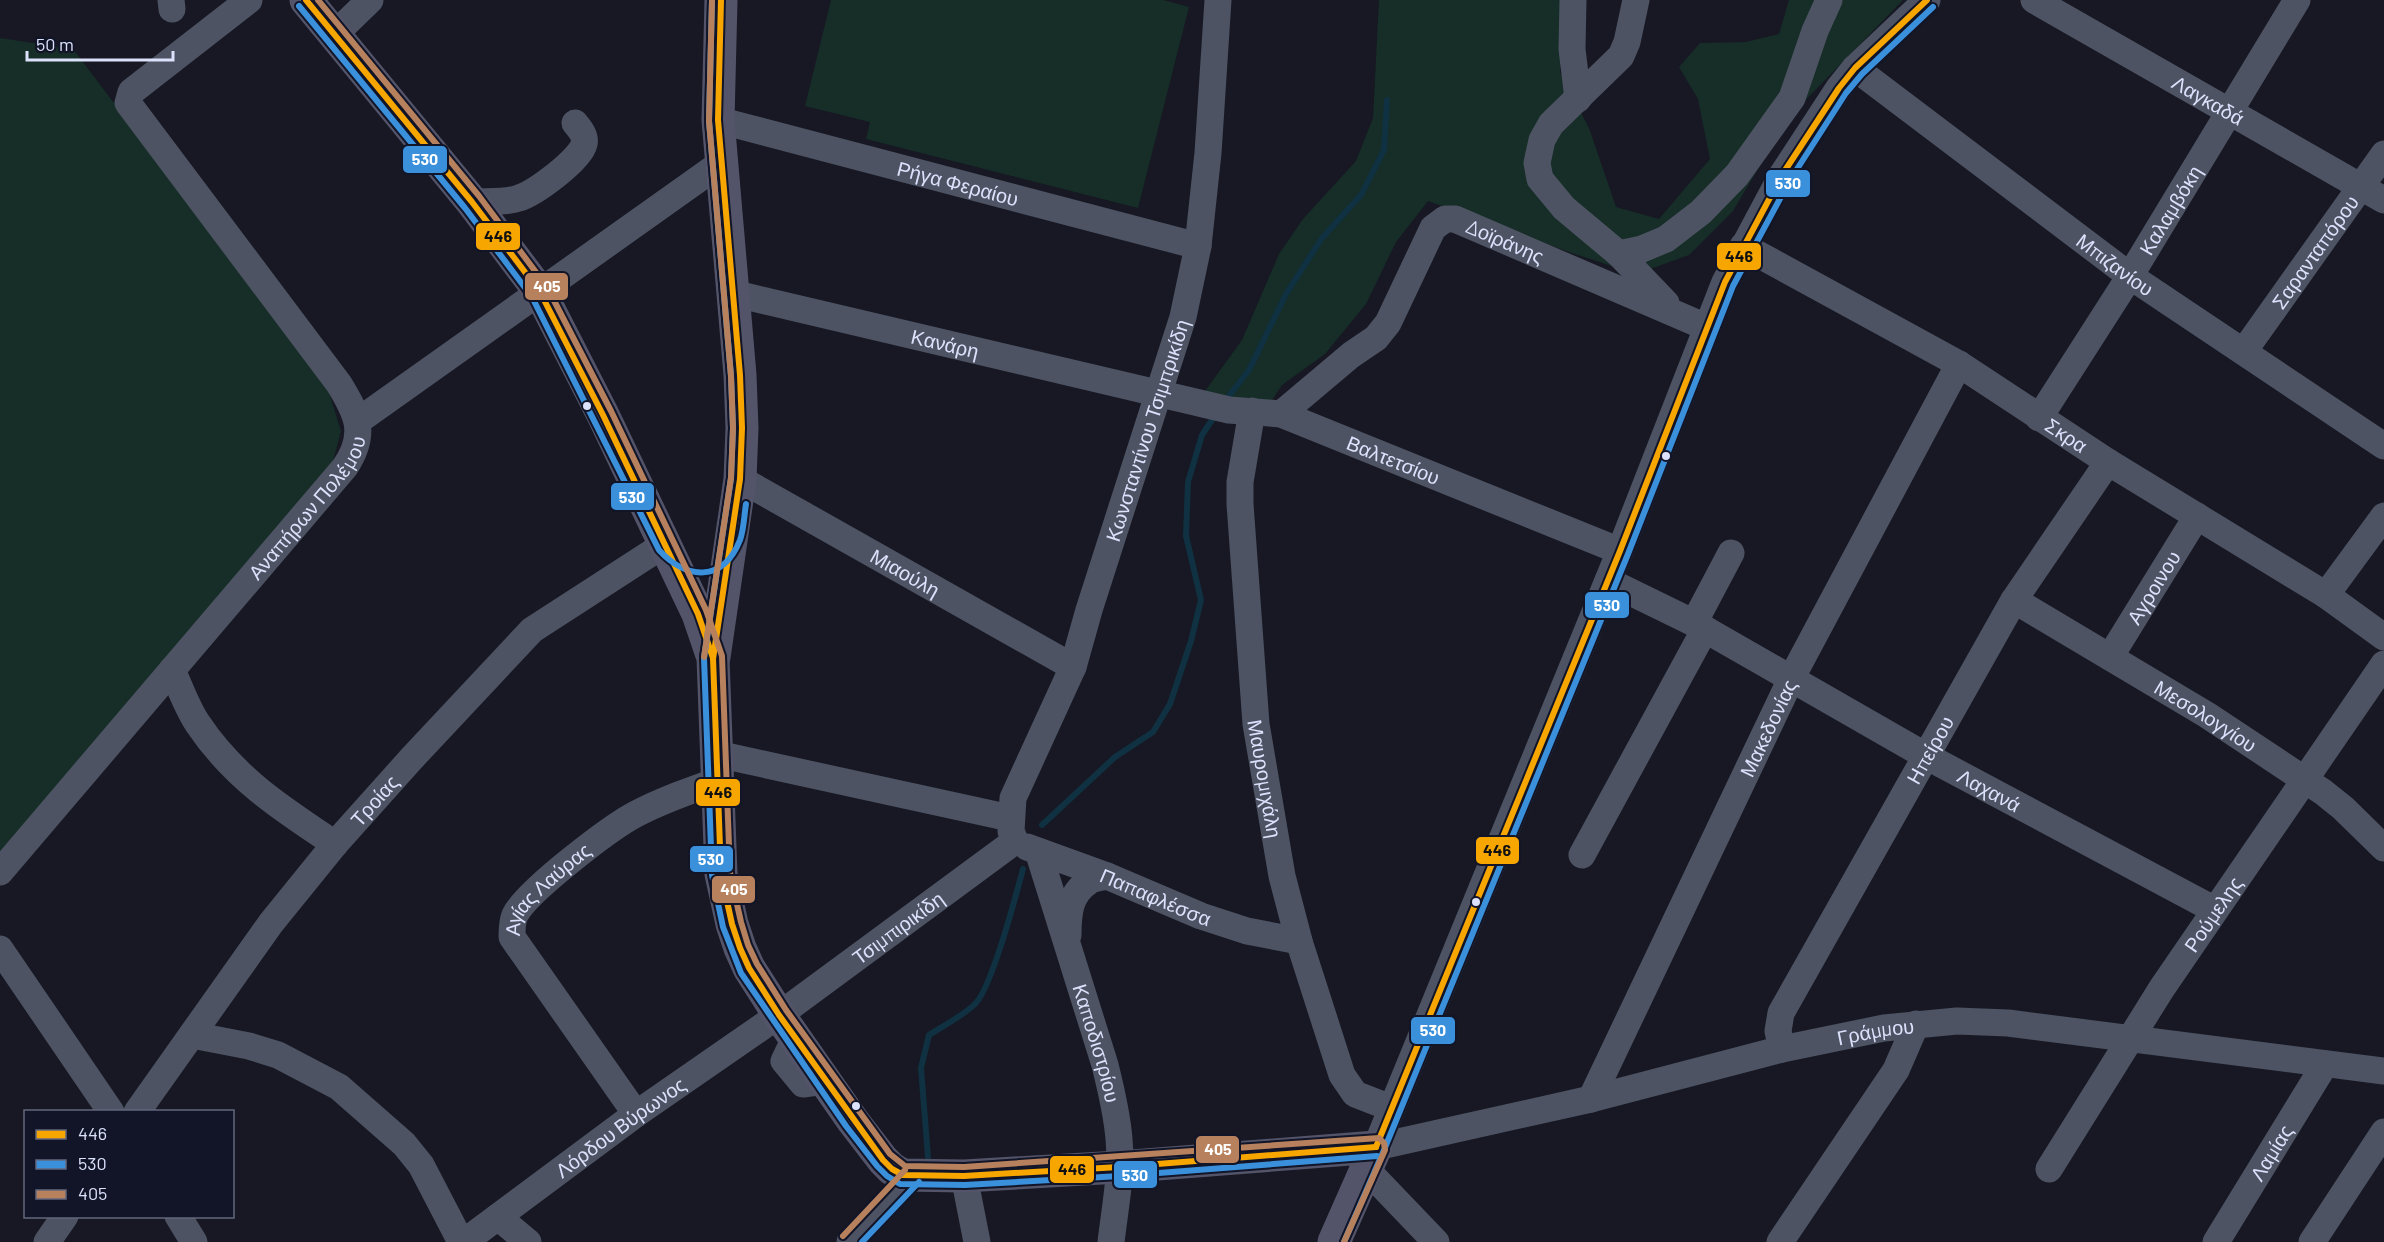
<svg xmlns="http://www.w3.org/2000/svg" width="2384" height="1242" font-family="Barlow,sans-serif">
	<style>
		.green { fill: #162e27 }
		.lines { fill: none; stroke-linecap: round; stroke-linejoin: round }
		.stream { stroke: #103141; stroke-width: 6 }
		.minor { stroke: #4d5363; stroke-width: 27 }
		.major { stroke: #535469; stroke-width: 33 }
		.bus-1-casing { stroke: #121528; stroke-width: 10 }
		.bus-2-casing { stroke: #121528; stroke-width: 10 }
		.bus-3-casing { stroke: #121528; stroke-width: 10 }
		.bus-1 { stroke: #f7a600; stroke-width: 6 }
		.bus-2 { stroke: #3a90db; stroke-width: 6 }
		.bus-3 { stroke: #b6815c; stroke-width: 6 }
		.bus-dot { fill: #dce2fc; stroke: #121528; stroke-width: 2 }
		.labels { text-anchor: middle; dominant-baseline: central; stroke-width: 6; stroke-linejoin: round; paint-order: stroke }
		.street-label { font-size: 20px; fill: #dce2fc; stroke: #121528 }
		.line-badge { stroke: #121528; stroke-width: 2 }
		.badge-label { font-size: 16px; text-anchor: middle; font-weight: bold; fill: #fff }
		.pale-badge-label { font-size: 16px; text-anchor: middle; font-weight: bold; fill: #111 }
	</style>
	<rect width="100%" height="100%" fill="#171823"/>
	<g class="green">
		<polygon points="831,0 1163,0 1189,7 1138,208 866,139 870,122 805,106"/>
		<polygon points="1379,0 1568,0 1560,73 1589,128 1616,207 1659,219 1710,159 1698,99 1679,67 1700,43 1746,42 1779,34 1789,0 1903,0 1789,117 1733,211 1689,255 1636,274 1566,251 1428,201 1396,242 1366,304 1325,354 1282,385 1268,406 1200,398 1242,340 1279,254 1303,219 1356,161 1373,118"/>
		<polygon points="0,38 73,49 326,383 341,431 332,465 0,856"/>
	</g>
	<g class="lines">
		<g class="stream">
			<polyline points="1225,401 1249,370 1286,294 1322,238 1361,195 1384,150 1387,100"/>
			<polyline points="1042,825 1115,757 1153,732 1170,704 1191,641 1201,600 1186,536 1188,482 1202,435 1216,414"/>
			<path d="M928 1157 921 1068 929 1035C943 1026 964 1015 975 1004 992 988 1016 895 1023 869"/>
		</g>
		<g class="minor">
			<polyline points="171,0 172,9"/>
			<polyline points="1573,0 1572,49 1578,99"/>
			<polyline points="1636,0 1627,42 1621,56 1551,124 1542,140 1537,163 1540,179 1564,208 1619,254 1666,303"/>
			<path id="s1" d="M2034 0 2384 200"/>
			<polyline points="335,34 370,0"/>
			<path id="s2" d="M1855 68 2130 276 2384 446"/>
			<path id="s3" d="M718 120 1198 246"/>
			<path d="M472 202C486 201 506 203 519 198 535 193 580 160 584 144 586 136 580 129 575 123"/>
			<path id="s4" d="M1743 246 1959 364 2108 462 2326 595 2384 637"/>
			<polyline points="1619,254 1642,249 1666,239 1701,212 1737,175 1792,98 1815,31 1829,0"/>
			<path id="s5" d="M732 293 1229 410 1281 414 1620 551"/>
			<path id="s6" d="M2244 351 2384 154"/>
			<path id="s7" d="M1252 411 1240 482V504L1256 724 1282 876 1299 941 1342 1075 1355 1094 1391 1108"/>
			<path id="s8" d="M1281 414 1351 355 1376 338 1388 323 1433 228 1445 219H1455L1706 327"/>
			<path id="s9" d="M2039 418 2130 276 2297 0"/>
			<polyline points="358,421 721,163"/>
			<path id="s10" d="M740 479 1073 667"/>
			<path id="s11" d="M1608 581 1694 623 1926 756 2215 910"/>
			<polyline points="2326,595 2384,516"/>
			<path id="s12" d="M2014 600 2207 715 2323 792 2343 808 2384 848"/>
			<polyline points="1694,623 1731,553"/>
			<path id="s13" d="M2110 657 2197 516"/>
			<path d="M172 670C180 687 187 708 198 724 234 778 282 809 335 844"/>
			<polyline points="717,754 1010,818"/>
			<path id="s14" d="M1015 841 1011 831 1013 798 1073 667 1089 610 1183 317 1198 246 1208 153 1218 0"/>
			<path id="s15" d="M1027 847 1107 876 1201 916 1247 931 1299 941"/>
			<path id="s16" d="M1038 851 1105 1065C1111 1089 1117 1114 1119 1139 1122 1173 1115 1208 1111 1242"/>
			<polyline points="1582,855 1705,629"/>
			<path id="s17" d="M0 872 345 467C367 434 358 415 339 384L128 103 131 92 249 0"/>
			<path d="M1068 935C1068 916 1069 894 1088 882 1092 878 1101 878 1107 876"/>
			<polyline points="0,949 111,1112"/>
			<polyline points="192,1035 249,1046 278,1055 339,1087 404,1144 421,1165 461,1242"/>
			<polyline points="795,1038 784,1061 803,1084 825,1081"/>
			<path id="s18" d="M1782 1049 1778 1031 1781 1013 2014 600 2108 462"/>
			<path id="s19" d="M1591 1099 1791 679 1959 364"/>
			<path id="s20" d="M137 1112 271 923 335 844 412 758 532 630 665 544"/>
			<path id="s21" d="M636 1114 512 937C512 930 512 921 515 915 527 891 611 827 636 814 662 800 689 791 717 781"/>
			<polyline points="1376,1147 1620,551 1725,282 1782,175 1839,88 1855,68 1927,0"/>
			<path id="s22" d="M1376 1147 1591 1099 1782 1049 1884 1028 1957 1021 2008 1023 2384 1071"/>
			<path id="s23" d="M2049 1169 2162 988 2384 664"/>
			<polyline points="1367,1170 1436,1242"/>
			<polyline points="964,1176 977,1242"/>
			<polyline points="178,1216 194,1242"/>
			<polyline points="498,1217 528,1242"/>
			<polyline points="47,1242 65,1216"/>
			<path id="s24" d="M464 1242 636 1114 779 1015 1015 841"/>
			<polyline points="850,1242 912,1176"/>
			<polyline points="1780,1242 1896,1070 1916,1024"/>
			<path id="s25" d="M2216 1242 2325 1064"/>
			<polyline points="2312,1242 2384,1132"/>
		</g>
		<g class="major">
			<polyline points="306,0 472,202 540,292 603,415 698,614 713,658 721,874 732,924 740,948 749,968 779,1015 853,1121 883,1160 892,1169 903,1175 964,1176 1119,1167 1376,1147 1334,1242"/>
			<polyline points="714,657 740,479 742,428 740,375 718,120 721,0"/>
		</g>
		<g class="bus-1-casing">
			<g id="bus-1">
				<polyline points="306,0 472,202 540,292 603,415 698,614 713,658 721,874 732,924 740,948 749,968 779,1015 883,1160 892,1169 903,1175 964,1176 1119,1167 1376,1147"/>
				<polyline points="713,659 740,479 742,428 740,375 718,120 721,0"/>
				<polyline points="1376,1147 1620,551 1725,282 1782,175 1839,88 1855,68 1927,0"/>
			</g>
		</g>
		<g class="bus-2-casing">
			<g id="bus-2">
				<polyline points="712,0 709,121 731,376 733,428 731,478 704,658 712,875 723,927 741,973 846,1126 877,1166 887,1176 900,1184 965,1185 1120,1176 1377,1156"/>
				<path d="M299 6 465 208 532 297 659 550C686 580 723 583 740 540 744 529 744 516 746 504"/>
				<polyline points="862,1242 919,1182"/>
				<polyline points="1344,1242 1384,1150 1628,554 1733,286 1790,180 1846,93 1862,74 1933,7"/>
			</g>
		</g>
		<g class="bus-3-casing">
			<g id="bus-3">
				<polyline points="318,0 479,196 547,287 611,411 706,610 722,656 730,873 741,922 748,945 757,964 786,1010 890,1154 905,1166 964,1167 1379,1138 1384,1143 1385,1150 1344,1242"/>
				<polyline points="704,657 731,478 733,428 731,376 709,121 712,0"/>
				<polyline points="843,1236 905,1170"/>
			</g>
		</g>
		<use href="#bus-1" class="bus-1"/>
		<use href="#bus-2" class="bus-2"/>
		<use href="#bus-3" class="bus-3"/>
	</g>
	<g class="bus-dot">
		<circle cx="587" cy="406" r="5"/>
		<circle cx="1666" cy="456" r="5"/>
		<circle cx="1476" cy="902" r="5"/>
		<circle cx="856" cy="1106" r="5"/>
	</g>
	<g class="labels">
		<g class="street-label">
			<text stroke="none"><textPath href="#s1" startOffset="201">Λαγκαδά</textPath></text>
			<text stroke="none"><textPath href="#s3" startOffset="248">Ρήγα Φεραίου</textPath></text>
			<text stroke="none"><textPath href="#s9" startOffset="246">Καλαμβόκη</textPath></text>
			<text stroke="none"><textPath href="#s8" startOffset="326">Δοϊράνης</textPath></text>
			<text stroke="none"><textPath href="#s6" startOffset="122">Σαρανταπόρου</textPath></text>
			<text stroke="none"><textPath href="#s2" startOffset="326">Μπιζανίου</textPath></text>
			<text stroke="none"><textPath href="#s5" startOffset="219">Κανάρη</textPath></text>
			<text stroke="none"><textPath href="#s14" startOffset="436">Κωνσταντίνου Τσιμπρικίδη</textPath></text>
			<text stroke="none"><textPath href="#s4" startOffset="375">Σκρα</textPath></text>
			<text stroke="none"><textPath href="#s5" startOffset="684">Βαλτετσίου</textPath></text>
			<text stroke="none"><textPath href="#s17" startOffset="477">Αναπήρων Πολέμου</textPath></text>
			<text stroke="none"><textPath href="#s10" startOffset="190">Μιαούλη</textPath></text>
			<text stroke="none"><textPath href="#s13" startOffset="82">Αγροινου</textPath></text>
			<text stroke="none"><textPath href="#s12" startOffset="224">Μεσολογγίου</textPath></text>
			<text stroke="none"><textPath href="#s19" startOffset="411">Μακεδονίας</textPath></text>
			<text stroke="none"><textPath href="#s18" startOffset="339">Ηπείρου</textPath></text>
			<text stroke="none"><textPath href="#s7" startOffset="370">Μαυρομιχάλη</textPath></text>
			<text stroke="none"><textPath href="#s11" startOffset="435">Λαχανά</textPath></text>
			<text stroke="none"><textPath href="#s20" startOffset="392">Τροίας</textPath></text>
			<text stroke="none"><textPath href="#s21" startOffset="278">Αγίας Λαύρας</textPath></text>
			<text stroke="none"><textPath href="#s15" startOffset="138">Παπαφλέσσα</textPath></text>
			<text stroke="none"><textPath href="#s23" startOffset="303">Ρούμελης</textPath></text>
			<text stroke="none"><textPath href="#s24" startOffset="536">Τσιμπιρικίδη</textPath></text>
			<text stroke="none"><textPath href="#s22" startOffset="513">Γράμμου</textPath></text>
			<text stroke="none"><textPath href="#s16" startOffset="201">Καποδιστρίου</textPath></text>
			<text stroke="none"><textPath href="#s24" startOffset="194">Λόρδου Βύρωνος</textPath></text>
			<text stroke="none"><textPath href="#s25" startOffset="105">Λαμίας</textPath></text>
		</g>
	</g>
	<g class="line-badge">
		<rect x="402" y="145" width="46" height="29" rx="6" fill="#3a90db"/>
		<rect x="1765" y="169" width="46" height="29" rx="6" fill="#3a90db"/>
		<rect x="475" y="222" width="46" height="29" rx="6" fill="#f7a600"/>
		<rect x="1716" y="242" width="46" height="29" rx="6" fill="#f7a600"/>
		<rect x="524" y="272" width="45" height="29" rx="6" fill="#b6815c"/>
		<rect x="610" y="482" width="45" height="29" rx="6" fill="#3a90db"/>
		<rect x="1584" y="591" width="46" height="28" rx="6" fill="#3a90db"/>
		<rect x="695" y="778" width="46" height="29" rx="6" fill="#f7a600"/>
		<rect x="1475" y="836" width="45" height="29" rx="6" fill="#f7a600"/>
		<rect x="689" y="845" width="45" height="28" rx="6" fill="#3a90db"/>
		<rect x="711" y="875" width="45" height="29" rx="6" fill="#b6815c"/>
		<rect x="1410" y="1016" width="46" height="29" rx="6" fill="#3a90db"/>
		<rect x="1195" y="1135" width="45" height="29" rx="6" fill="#b6815c"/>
		<rect x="1049" y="1155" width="46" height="29" rx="6" fill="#f7a600"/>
		<rect x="1113" y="1160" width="45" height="29" rx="6" fill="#3a90db"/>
	</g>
	<g class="badge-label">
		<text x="425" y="165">530</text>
		<text x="1788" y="189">530</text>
		<text x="547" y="292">405</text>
		<text x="632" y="503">530</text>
		<text x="1607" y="611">530</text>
		<text x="711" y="865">530</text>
		<text x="734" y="895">405</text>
		<text x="1433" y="1036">530</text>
		<text x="1218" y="1155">405</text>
		<text x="1135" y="1181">530</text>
	</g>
	<g class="pale-badge-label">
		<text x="498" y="242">446</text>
		<text x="1739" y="262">446</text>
		<text x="718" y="798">446</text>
		<text x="1497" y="856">446</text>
		<text x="1072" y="1175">446</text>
	</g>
	<rect x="24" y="1110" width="210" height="108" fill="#121528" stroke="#63677d" stroke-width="1.5"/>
	<rect x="36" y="1130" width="30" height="9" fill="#f7a600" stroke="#63677d" stroke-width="1.5"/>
	<text x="78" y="1140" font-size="18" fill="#dce2fc">446</text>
	<rect x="36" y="1160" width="30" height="9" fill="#3a90db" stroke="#63677d" stroke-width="1.5"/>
	<text x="78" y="1170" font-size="18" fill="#dce2fc">530</text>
	<rect x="36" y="1190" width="30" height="9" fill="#b6815c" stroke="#63677d" stroke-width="1.5"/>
	<text x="78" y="1200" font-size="18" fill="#dce2fc">405</text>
	<path d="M27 51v9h146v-9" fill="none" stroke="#dce2fc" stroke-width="3"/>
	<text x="36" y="51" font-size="18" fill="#dce2fc" stroke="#121528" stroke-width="4.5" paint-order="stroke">50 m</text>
</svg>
